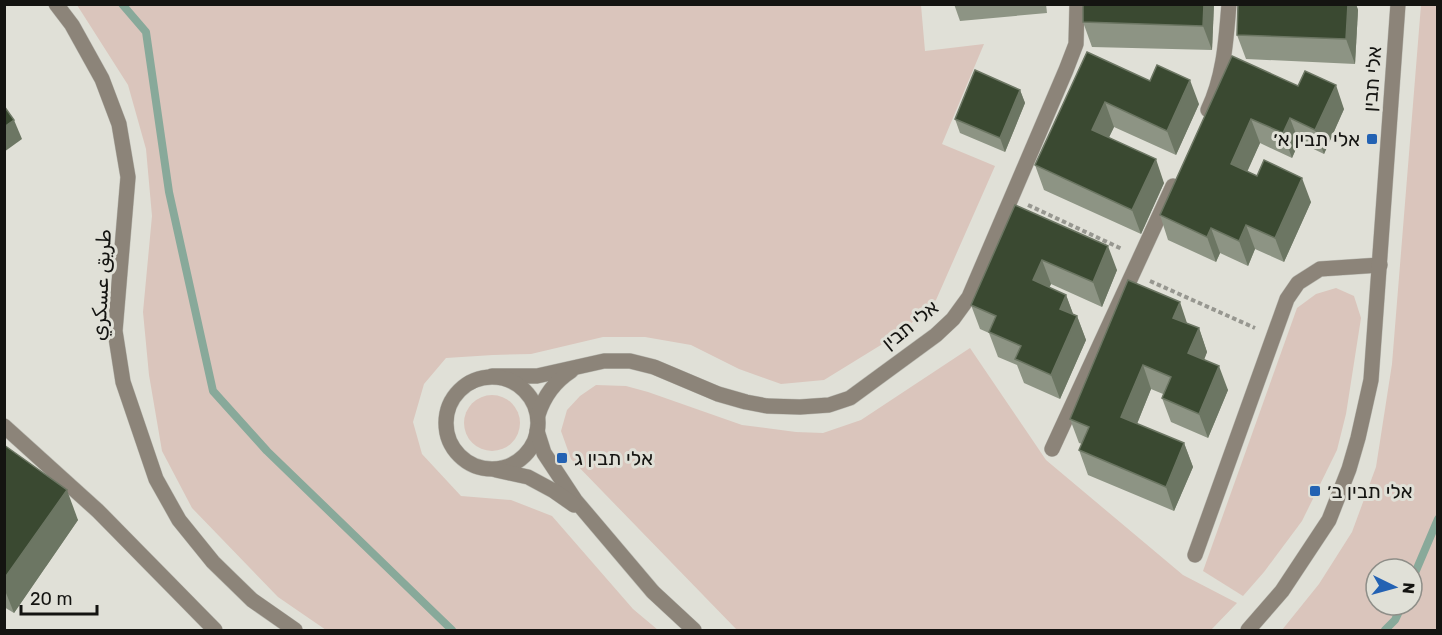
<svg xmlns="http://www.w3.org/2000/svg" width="1442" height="635" font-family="Rubik,Cairo,'Noto Sans Hebrew',sans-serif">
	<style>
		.green { fill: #dac5bc; fill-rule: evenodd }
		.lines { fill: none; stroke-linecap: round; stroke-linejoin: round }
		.stream { stroke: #88a99a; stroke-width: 8 }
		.minor-casing { stroke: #bbbbb3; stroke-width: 16 }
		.path { stroke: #979790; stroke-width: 4; stroke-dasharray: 4.5 3; stroke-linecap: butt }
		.minor { stroke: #8c8479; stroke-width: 15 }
		.wall { fill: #8d9484 }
		.shaded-wall { fill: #6c7663 }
		.building { fill: #3a4931; stroke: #6c7663; stroke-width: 1.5 }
		.poi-dot { fill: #2362b3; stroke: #e0e0d7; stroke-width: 2 }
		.labels { text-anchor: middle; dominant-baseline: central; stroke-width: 6; stroke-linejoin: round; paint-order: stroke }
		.street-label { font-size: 20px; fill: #141411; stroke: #e0e0d7 }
		.poi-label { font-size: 20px; fill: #141411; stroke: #e0e0d7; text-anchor: start }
	</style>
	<rect width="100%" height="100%" fill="#e0e0d7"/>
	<g class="green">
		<polygon points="77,5 921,5 925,51 984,44 942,144 995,166 936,300 902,332 824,380 781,384 739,369 691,345 645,337 603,337 531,354 493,355 446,358 424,384 413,422 422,454 461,496 511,500 552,516 633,609 658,630 326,630 278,597 192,508 162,451 149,375 143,312 152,216 146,149 128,85"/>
		<path d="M1421 5H1438L1437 630H1282L1319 584 1352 532 1376 467 1392 364ZM1376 569H1412V605H1376Z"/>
		<polygon points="1336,288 1354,296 1361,318 1346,414 1337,450 1302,521 1264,572 1243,596 1203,571 1297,308 1316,294"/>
		<polygon points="970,348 1046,460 1183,575 1237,603 1211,630 737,630 571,459 561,431 567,410 580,396 596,385 626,386 648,392 742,425 796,432 823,433 861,420"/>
		<circle cx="492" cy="423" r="28"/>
	</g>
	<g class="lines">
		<g class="stream">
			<polyline points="122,4 146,32 169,192 213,391 267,451 452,630"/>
			<polyline points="1412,580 1438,519"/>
			<polyline points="1385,630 1395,620 1402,605"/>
		</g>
		<g class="minor-casing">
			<g id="minor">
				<polyline points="56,4 72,25 102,79 119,124 128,177 115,331 123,382 156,479 179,520 213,562 252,600 295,630"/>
				<path d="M1208 110C1224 76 1226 41 1229 4"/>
				<polyline points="492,376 537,376 604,361 630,361 654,367 718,394 746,402 767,406 800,407 829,405 850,398 936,335 953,319 969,297 1066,70 1076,44 1077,4"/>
				<circle cx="492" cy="423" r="46"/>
				<path d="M538 415C544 396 554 382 571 371"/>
				<polyline points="4,426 98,511 215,630"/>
				<polyline points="537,431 544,453 575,500 653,592 694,630"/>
				<polyline points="1052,449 1173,186"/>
				<polyline points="496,470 528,477 554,491 574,505"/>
				<polyline points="1195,555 1287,299 1298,283 1320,269 1380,265"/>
				<polyline points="1248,630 1282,591 1329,520 1349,469 1358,438 1371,380 1398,4"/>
			</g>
		</g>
		<g class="path">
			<polyline points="1028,205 1122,249"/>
			<polyline points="1150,281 1255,328"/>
		</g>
		<use href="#minor" class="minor"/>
	</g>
	<g class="wall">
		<polygon points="954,4 1046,4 1047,13 960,21"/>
		<polygon points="1083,4 1214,4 1212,50 1092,47 1083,22"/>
		<polygon points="1238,4 1356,4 1358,10 1355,64 1246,59 1237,35"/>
		<polygon points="1087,52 1199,104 1176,155 1114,127 1109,137 1164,183 1141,234 1044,190 1035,165"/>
		<polygon points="1232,56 1344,109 1324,154 1299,142 1292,158 1260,143 1247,171 1311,202 1284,262 1255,249 1248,266 1220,253 1216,262 1168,240 1160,215"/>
		<polygon points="1020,90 1025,103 1005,152 960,133 955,119"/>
		<polygon points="1015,205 1117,270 1102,307 1051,284 1049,287 1066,295 1073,314 1077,316 1086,340 1060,399 1024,383 1017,365 998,357 989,333 980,329 971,305"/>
		<polygon points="1187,324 1199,328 1207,352 1204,360 1228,390 1208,438 1171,422 1162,398 1163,394 1151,389 1137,424 1184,443 1193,467 1174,511 1088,475 1079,450 1082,444 1079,443 1070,419"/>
		<polygon points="4,445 78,520 14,613 4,607"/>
	</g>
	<g class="shaded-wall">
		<polygon points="1204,4 1214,4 1212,50 1203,26"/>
		<polygon points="1348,4 1356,4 1358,10 1355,64 1346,39"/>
		<polygon points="1190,80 1199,104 1176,155 1167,131"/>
		<polygon points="1336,85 1344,109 1324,154 1315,130"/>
		<polygon points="1020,90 1025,103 1005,152 1000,138"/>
		<polygon points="1105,102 1114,127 1101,154 1092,130"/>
		<polygon points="1290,118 1299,142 1292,158 1283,133"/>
		<polygon points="1251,119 1260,143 1240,188 1231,164"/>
		<polygon points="14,120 22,139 4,152 4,127"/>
		<polygon points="1156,159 1164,183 1141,234 1132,210"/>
		<polygon points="1302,178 1311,202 1284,262 1275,238"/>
		<polygon points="1246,225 1255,249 1248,266 1239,241"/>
		<polygon points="1211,228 1220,253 1216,262 1207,237"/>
		<polygon points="1108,246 1117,270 1102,307 1093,282"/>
		<polygon points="1042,260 1051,284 1042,304 1033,280"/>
		<polygon points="1066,295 1075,319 1060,309"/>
		<polygon points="1180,302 1188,326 1173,318"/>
		<polygon points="1077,316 1086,340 1060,399 1051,375"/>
		<polygon points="1199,328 1207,352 1197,377 1188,353"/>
		<polygon points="1143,365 1151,389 1130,441 1121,417"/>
		<polygon points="1219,366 1228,390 1208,438 1199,414"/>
		<polygon points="1184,443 1193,467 1174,511 1166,487"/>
		<polygon points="67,490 78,520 14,613 4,588 4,579"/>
	</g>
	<g class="building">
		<polygon points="1083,4 1204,4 1203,26 1083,22"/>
		<polygon points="1238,4 1348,4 1346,39 1237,35"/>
		<polygon points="1087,52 1150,81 1157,65 1190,80 1167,131 1105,102 1092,130 1156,159 1132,210 1035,165"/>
		<polygon points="1232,56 1298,86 1305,71 1336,85 1315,130 1290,118 1283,133 1251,119 1231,164 1257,176 1264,160 1302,178 1275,238 1246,225 1239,241 1211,228 1207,237 1160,215"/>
		<polygon points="975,70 1020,90 1000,138 955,119"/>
		<polygon points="4,106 14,120 4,127"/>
		<polygon points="1015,205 1108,246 1093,282 1042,260 1033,280 1066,295 1060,309 1077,316 1051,375 1015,359 1021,346 989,332 996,316 971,305"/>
		<polygon points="1128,280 1180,302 1173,318 1199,328 1188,353 1219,366 1199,414 1162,398 1171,377 1143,365 1121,417 1184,443 1166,487 1079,450 1089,427 1070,419"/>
		<polygon points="4,445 67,490 4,579"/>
	</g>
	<g class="poi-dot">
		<rect x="1366" y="133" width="12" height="12" rx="3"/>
		<rect x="556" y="452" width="12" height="12" rx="3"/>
		<rect x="1309" y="485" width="12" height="12" rx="3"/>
	</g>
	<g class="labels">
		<g class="street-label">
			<text transform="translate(1372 79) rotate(-86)">אלי תבין</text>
			<text transform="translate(101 285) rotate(-87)">طريق عسكري</text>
			<text transform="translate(910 325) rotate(-39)">אלי תבין</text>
		</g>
		<g class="poi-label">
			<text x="1360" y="139" text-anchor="end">אלי תבין א׳</text>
			<text x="574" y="458">אלי תבין ג</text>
			<text x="1327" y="491">אלי תבין ב׳</text>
		</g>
	</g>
	<rect width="1442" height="635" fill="none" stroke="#141411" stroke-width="12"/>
	<g transform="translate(1394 587) rotate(95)"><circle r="28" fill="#e0e0d7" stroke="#8e8e88" stroke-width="1.5"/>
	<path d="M0-4.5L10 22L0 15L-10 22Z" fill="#2362b3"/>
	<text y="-9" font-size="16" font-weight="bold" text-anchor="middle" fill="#141411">N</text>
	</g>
	<path d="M21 605v9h76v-9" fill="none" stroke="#141411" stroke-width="3"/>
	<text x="30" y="605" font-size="18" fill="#141411" stroke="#e0e0d7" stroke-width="4.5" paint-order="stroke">20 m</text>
</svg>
